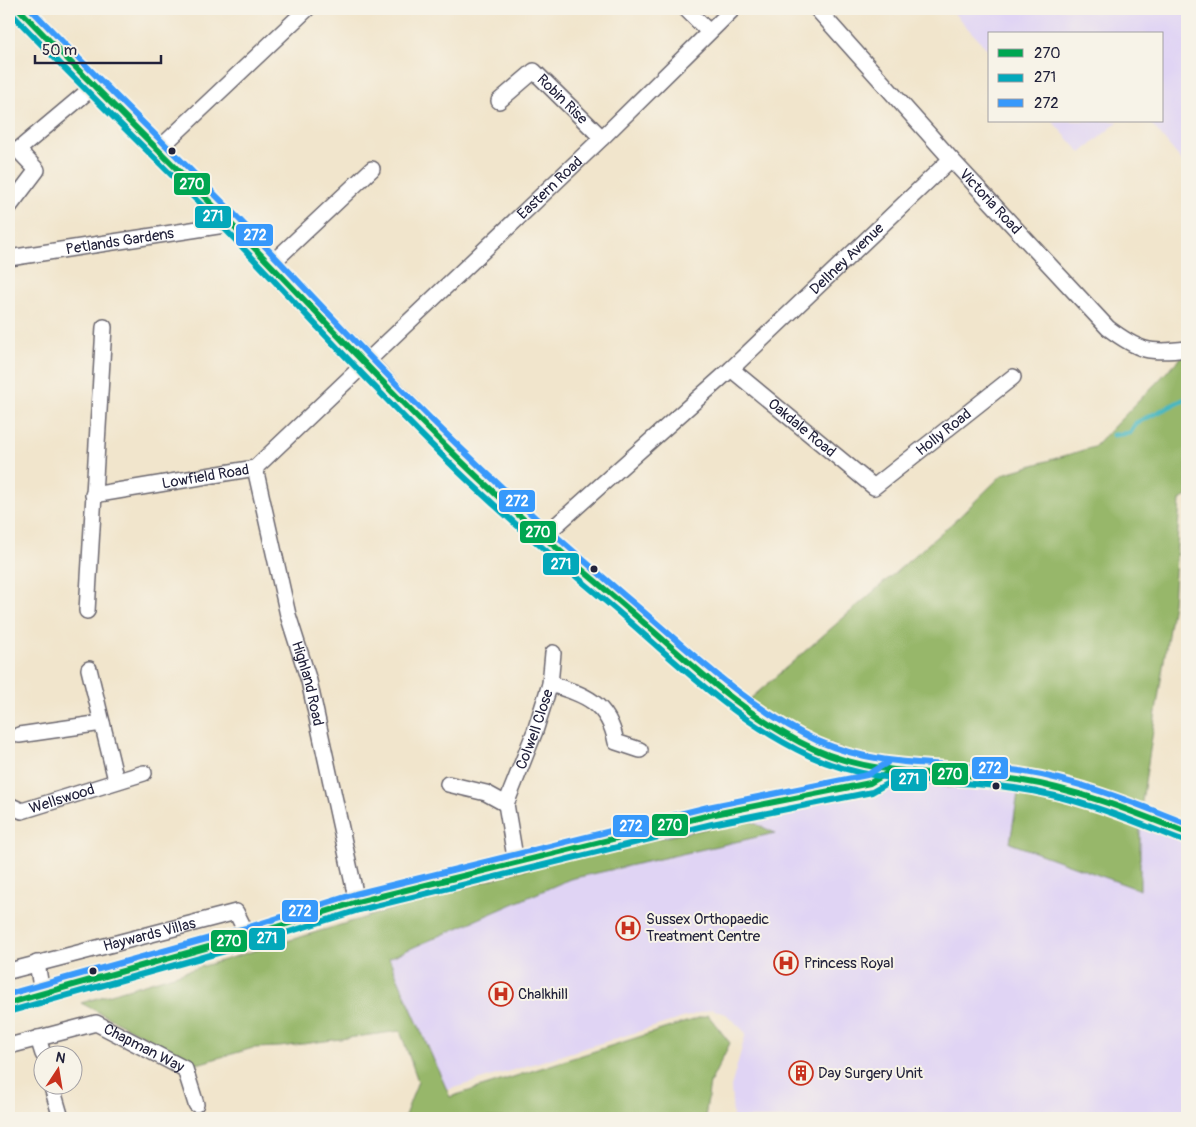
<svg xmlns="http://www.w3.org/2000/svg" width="1196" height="1127" font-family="Pangolin,sans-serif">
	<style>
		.built { fill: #e0d4f4 }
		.forest { fill: #97b76b; stroke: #5c6c53 }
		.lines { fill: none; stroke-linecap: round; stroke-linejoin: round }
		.stream { stroke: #48b7c0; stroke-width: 5 }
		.street-casing { stroke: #6a666e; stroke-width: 18 }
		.secondary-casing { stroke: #6a666e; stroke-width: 24 }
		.street { stroke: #fff; stroke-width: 15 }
		.secondary { stroke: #fde5c5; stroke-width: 21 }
		.bus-1-casing { stroke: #f7f3e8; stroke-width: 10 }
		.bus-2-casing { stroke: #f7f3e8; stroke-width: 10 }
		.bus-3-casing { stroke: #f7f3e8; stroke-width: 10 }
		.bus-1 { stroke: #00a651; stroke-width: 6 }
		.bus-2 { stroke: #03a8ba; stroke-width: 6 }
		.bus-3 { stroke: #3799fb; stroke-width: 6 }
		.bus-dot { fill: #22223b; stroke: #f7f3e8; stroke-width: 2 }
		.labels { text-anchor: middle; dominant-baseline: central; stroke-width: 4; stroke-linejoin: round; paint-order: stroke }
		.street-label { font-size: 15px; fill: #22223b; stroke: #f7f3e8 }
		.poi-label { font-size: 15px; fill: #22223b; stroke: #f7f3e8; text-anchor: start }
		.line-badge { stroke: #f7f3e8; stroke-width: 2 }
		.badge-label { font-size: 14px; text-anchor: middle; font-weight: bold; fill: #fff }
	</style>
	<rect width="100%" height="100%" fill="#f7f3e8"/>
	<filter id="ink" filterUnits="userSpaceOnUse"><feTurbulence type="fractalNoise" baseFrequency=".02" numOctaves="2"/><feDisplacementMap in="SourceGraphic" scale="10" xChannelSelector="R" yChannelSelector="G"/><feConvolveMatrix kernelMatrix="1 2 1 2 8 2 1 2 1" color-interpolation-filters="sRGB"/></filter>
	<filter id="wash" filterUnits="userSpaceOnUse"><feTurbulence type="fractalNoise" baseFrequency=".0096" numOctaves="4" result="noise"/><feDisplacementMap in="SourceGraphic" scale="20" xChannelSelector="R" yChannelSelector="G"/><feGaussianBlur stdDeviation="1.12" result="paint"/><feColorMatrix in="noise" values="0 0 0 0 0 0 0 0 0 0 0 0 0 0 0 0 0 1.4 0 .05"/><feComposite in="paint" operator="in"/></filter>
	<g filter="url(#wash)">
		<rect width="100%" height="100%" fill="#f1e5cc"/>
		<g class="built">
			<polygon points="950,9 1187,9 1187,167 1149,121 1162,121 1162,34 990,34 990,52"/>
			<polygon points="1052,121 1119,121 1081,153"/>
			<polygon points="943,776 981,776 1187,833 1187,1118 733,1118 731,1087 746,1033 726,1014 712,1009 447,1090 361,918 710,815"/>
		</g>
		<g class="forest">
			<polygon points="1187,351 1187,496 1180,500 1173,603 1140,814 1140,890 1010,843 1020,781 891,771 742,706 958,518 1003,474 1094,447"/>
			<polygon points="748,820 775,833 570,879 389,958 450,1097 708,1015 730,1043 710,1083 705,1118 404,1118 418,1081 400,1031 280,1047 253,1048 197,1064 81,1003 566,857"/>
		</g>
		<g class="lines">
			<polyline class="stream" points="1113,435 1130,433 1136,423 1187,398"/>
		</g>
	</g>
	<g filter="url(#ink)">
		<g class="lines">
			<g class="street-casing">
				<g id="street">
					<polyline points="686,9 708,31"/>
					<path id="s1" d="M817 9 951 159 1108 328C1139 351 1149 354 1187 349"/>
					<path id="s2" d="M499 101 534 71 602 138"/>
					<polyline points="159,149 307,9"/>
					<polyline points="9,207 37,170 18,150 93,87"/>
					<path id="s3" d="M9 258 231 224"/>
					<polyline points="270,265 372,169"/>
					<path id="s4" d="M731 369 874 487 1013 377"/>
					<path id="s5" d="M255 468 288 615 309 681 357 902"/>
					<path id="s6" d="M93 495 255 468 602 138 733 9"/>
					<path id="s7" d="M543 537 731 369 951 159"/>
					<polyline points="87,611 104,327"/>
					<polyline points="89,669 116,780"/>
					<path d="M550 684C585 695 608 702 616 742L640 750"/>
					<polyline points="19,735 102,723"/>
					<polyline points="448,784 486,793 506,804 516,863"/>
					<path id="s8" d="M506 804 535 731 550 684 553 653"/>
					<path id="s9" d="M9 805 22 811 144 773"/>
					<polyline points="37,963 42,993"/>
					<path id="s10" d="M9 971 236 912 248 936"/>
					<polyline points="38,1038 43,1054"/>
					<path id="s11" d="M9 1046 96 1023 185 1069 196 1104"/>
					<polyline points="51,1084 61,1118"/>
				</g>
			</g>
			<g class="secondary-casing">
				<g id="secondary">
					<path d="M19 9 93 87 159 149 464 464 543 537 742 706C790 739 834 764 893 771 935 777 976 774 1018 780 1071 788 1137 813 1187 833"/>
					<polyline points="9,1003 248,936 357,902 710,815 870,783 891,771"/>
				</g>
			</g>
			<use href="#street" class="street"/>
			<use href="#secondary" class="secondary"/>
			<g class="bus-1-casing">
				<g id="bus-1">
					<path d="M19 9C89 83 162 152 232 225 310 305 385 387 464 464 514 513 567 557 620 602 681 654 740 715 814 749 880 779 948 770 1018 780 1076 789 1132 811 1187 833"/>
					<polyline points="9,1003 248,936 357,902 710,815 870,783 891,771"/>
				</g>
			</g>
			<g class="bus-2-casing">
				<g id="bus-2">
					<path d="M13 15C81 87 153 155 222 226 301 308 377 393 459 472 509 520 562 565 615 609 676 662 736 722 810 756 878 787 943 778 1014 788 1073 796 1129 819 1184 841"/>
					<polyline points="11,1011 250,944 359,910 712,824 872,792 895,779"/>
				</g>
			</g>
			<g class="bus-3-casing">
				<g id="bus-3">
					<path d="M31 9C98 80 169 147 237 217 315 298 391 382 472 459 521 507 573 551 625 596 686 647 745 707 818 741 883 770 951 761 1020 771 1077 780 1133 802 1187 824"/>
					<polyline points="9,994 246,928 355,894 708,807 867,775 887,763"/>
				</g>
			</g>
			<use href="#bus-1" class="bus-1"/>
			<use href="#bus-2" class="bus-2"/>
			<use href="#bus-3" class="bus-3"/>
		</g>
	</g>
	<defs>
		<g id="hospital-ring" transform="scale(1.25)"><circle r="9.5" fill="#f7f3e8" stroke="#c8321e" stroke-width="1.5"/><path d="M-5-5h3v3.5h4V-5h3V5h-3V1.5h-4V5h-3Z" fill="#c8321e"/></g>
		<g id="building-ring" transform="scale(1.25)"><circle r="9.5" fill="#f7f3e8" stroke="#c8321e" stroke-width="1.5"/><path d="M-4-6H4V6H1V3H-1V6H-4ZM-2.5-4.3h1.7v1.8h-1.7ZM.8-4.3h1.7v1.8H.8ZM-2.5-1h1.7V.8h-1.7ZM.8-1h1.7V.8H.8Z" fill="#c8321e"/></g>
	</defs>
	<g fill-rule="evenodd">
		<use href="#hospital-ring" x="628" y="928"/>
		<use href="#hospital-ring" x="786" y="963"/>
		<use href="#hospital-ring" x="501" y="994"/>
		<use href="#building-ring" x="801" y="1073"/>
	</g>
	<g class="bus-dot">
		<circle cx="172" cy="151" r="4.5"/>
		<circle cx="594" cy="569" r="4.5"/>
		<circle cx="996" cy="786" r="4.5"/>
		<circle cx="93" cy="971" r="4.5"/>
	</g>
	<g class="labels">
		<g class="street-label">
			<text stroke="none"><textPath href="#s2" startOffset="86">Robin Rise</textPath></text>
			<text stroke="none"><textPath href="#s6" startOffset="571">Eastern Road</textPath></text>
			<text stroke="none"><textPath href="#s1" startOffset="259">Victoria Road</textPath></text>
			<text stroke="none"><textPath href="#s3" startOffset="112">Petlands Gardens</textPath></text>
			<text stroke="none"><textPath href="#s7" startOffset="412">Dellney Avenue</textPath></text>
			<text stroke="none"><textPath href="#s4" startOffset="92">Oakdale Road</textPath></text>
			<text stroke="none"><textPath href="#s4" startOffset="274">Holly Road</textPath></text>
			<text stroke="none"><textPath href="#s6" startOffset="114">Lowfield Road</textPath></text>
			<text stroke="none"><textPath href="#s5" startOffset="222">Highland Road</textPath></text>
			<text stroke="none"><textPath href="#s8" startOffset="80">Colwell Close</textPath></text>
			<text stroke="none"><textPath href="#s9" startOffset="56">Wellswood</textPath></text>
			<text stroke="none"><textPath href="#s10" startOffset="145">Haywards Villas</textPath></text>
			<text stroke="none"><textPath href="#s11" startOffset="144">Chapman Way</textPath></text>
		</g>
		<g class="poi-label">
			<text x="646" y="919">Sussex Orthopaedic<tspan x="646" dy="17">Treatment Centre</tspan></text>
			<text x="804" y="963">Princess Royal</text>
			<text x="518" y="994">Chalkhill</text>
			<text x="818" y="1073">Day Surgery Unit</text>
		</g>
	</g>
	<g class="line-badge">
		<rect x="173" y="172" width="38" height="24" rx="5" fill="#00a651"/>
		<rect x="194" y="205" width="38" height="24" rx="5" fill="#03a8ba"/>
		<rect x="235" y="223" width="39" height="24" rx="5" fill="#3799fb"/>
		<rect x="498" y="489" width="38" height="24" rx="5" fill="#3799fb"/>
		<rect x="519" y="520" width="38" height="24" rx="5" fill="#00a651"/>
		<rect x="542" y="552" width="38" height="24" rx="5" fill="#03a8ba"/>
		<rect x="971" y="756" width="38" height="24" rx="5" fill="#3799fb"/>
		<rect x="931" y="762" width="38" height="24" rx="5" fill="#00a651"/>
		<rect x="890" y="768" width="38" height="24" rx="5" fill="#03a8ba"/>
		<rect x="651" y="813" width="38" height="24" rx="5" fill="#00a651"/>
		<rect x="612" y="814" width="38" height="24" rx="5" fill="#3799fb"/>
		<rect x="281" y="899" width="38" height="24" rx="5" fill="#3799fb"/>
		<rect x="248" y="927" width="38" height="24" rx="5" fill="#03a8ba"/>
		<rect x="210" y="929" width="38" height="24" rx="5" fill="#00a651"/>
	</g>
	<g class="badge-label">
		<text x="192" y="189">270</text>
		<text x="213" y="221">271</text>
		<text x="255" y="240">272</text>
		<text x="517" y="506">272</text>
		<text x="538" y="537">270</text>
		<text x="561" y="569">271</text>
		<text x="990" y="773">272</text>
		<text x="950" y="779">270</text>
		<text x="909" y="784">271</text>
		<text x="670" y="830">270</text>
		<text x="631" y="831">272</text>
		<text x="300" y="916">272</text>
		<text x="267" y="943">271</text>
		<text x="229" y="946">270</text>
	</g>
	<rect width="1196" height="1127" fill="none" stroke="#f7f3e8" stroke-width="30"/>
	<rect x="988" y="32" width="175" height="90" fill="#f7f3e8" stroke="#a29fa3"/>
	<rect x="998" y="49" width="25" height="8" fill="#00a651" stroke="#a29fa3"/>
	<text x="1034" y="58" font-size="15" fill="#22223b">270</text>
	<rect x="998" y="74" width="25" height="8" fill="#03a8ba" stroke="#a29fa3"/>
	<text x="1034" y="82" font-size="15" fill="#22223b">271</text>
	<rect x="998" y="99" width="25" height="8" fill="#3799fb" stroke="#a29fa3"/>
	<text x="1034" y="108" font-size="15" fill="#22223b">272</text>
	<g transform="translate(58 1070) rotate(12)"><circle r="24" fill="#f7f3e8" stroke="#a29fa3"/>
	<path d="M0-4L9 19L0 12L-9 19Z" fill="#c8321e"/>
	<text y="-8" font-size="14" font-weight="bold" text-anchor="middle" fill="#22223b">N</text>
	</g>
	<path d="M35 55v8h126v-8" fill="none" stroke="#22223b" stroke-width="2.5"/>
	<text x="42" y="55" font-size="15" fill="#22223b" stroke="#f7f3e8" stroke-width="4" paint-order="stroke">50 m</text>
</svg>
